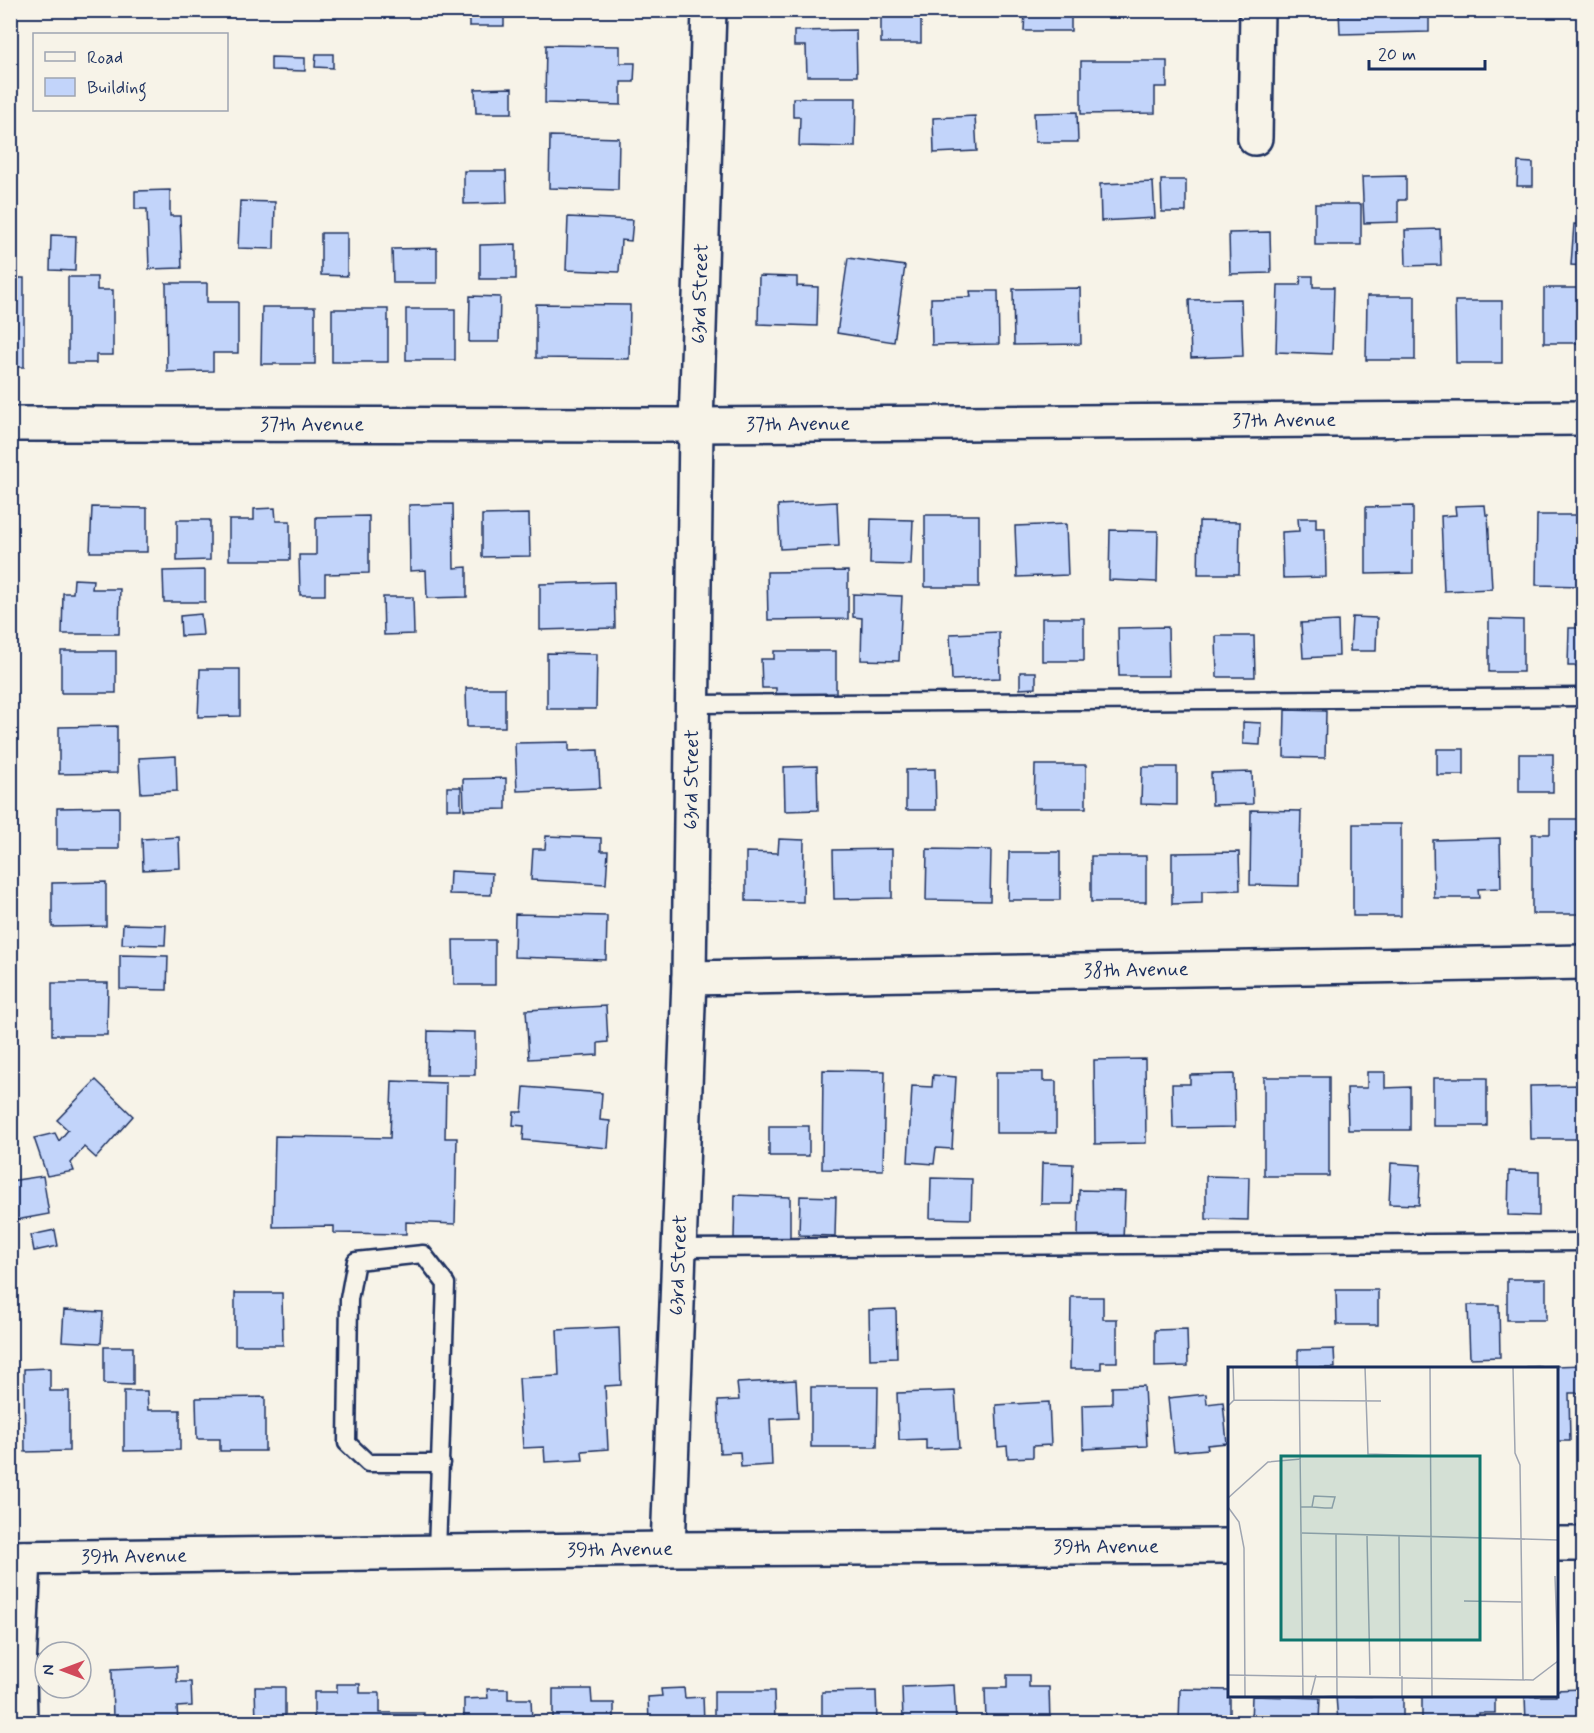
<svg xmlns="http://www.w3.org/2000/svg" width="1594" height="1733" font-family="Mynerve,sans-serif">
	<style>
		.building { fill: #c2d4fa; stroke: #1b2f5e; stroke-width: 1.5 }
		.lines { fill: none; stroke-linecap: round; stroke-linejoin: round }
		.service-casing { stroke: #1b2f5e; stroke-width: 21 }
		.minor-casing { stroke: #1b2f5e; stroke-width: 38 }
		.secondary-casing { stroke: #1b2f5e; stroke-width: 38 }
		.service { stroke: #f7f3e8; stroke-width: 16 }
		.minor { stroke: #f7f3e8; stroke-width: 33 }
		.secondary { stroke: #f7f3e8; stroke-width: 33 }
		.labels { text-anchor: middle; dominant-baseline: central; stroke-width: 6; stroke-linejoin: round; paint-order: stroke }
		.street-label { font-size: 20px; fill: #1b2f5e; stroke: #f7f3e8 }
		.inset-road { fill: none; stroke: #9fa5b1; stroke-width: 1.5 }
		.view { fill: #0f766e; fill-opacity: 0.15; stroke: #0f766e; stroke-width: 3 }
		.inset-edge { fill: none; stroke: #1b2f5e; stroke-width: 3 }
	</style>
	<rect width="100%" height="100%" fill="#f7f3e8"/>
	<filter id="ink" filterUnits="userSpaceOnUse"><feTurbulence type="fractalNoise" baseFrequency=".0167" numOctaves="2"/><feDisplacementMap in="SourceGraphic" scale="12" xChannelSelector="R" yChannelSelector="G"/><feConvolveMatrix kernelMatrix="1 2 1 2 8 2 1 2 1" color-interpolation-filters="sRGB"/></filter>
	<g filter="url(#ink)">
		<g class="building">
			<rect x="469" y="10" width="35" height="16"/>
			<polygon points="1025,10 1071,10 1071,31 1024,31"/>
			<polygon points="1339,10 1429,10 1429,32 1340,34"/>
			<rect x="881" y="12" width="40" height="31"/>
			<polygon points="856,30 857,76 807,76 806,46 794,46 794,31"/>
			<polygon points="546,45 620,46 620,63 635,63 634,82 621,82 621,105 545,103"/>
			<polygon points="316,54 333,54 333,68 315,67"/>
			<polygon points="271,57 305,58 305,71 271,70"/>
			<polygon points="1081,61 1167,61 1167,87 1155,87 1155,113 1081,114"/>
			<polygon points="512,88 512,113 476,113 475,89"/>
			<polygon points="793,98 856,98 855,147 799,146 800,117 793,117"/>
			<polygon points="1077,112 1078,142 1035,142 1034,113"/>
			<polygon points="975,116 977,151 934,153 933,118"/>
			<polygon points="550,136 619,138 618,190 549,188"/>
			<polygon points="1518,162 1533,163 1533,186 1517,186"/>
			<polygon points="464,171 506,171 507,203 464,204"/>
			<polygon points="1406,176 1406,200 1398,200 1398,222 1364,223 1362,177"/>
			<polygon points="1161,180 1186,180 1186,212 1162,212"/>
			<polygon points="1153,182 1155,218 1101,221 1100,184"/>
			<polygon points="170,190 170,216 180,216 182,268 149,269 147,209 135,209 135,191"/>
			<polygon points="240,201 275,202 274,249 238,248"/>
			<rect x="1315" y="204" width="46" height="41"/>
			<polygon points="568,217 633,220 631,241 621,240 619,272 566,270"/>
			<polygon points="1574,224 1584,225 1584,266 1571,265"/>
			<polygon points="1440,229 1441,265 1406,266 1405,230"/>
			<polygon points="1270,232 1271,273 1230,274 1229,233"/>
			<polygon points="321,233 347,233 347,276 321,275"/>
			<polygon points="51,235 76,236 75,271 50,270"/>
			<polygon points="516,244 516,279 480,279 480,245"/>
			<polygon points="437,248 437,283 393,283 392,249"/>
			<polygon points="848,258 905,266 894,342 837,333"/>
			<polygon points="759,276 797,277 797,286 818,287 817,326 758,324"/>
			<polygon points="1301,276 1313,276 1313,287 1334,287 1332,354 1276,352 1278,285 1300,285"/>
			<polygon points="68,277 97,277 97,290 113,290 113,355 96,355 96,363 68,363"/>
			<rect x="10" y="278" width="14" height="89"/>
			<polygon points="166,283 207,283 207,302 238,302 238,353 213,353 213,371 167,372"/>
			<polygon points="1080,288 1081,344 1014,345 1013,289"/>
			<rect x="1544" y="288" width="40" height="55"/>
			<polygon points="970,291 998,291 999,344 932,345 931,298 971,297"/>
			<polygon points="470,296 500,297 499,342 469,342"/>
			<polygon points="1367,296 1415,296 1415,360 1366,360"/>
			<polygon points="1241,299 1243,356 1191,358 1189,300"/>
			<polygon points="1455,301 1502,301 1502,363 1456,363"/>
			<polygon points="536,304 630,305 629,359 536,358"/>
			<polygon points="262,307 315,307 315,364 261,364"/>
			<rect x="332" y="309" width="56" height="53"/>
			<rect x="406" y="309" width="49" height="51"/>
			<polygon points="837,502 839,546 780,549 778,505"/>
			<polygon points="453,504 454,568 467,567 467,597 427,598 426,570 410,571 409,505"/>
			<polygon points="1485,505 1486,515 1488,515 1492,589 1444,591 1441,516 1456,515 1455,506"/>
			<polygon points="1413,506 1413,573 1366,574 1366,507"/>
			<polygon points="92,507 147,508 147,552 90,552"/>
			<polygon points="275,508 276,521 290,521 290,560 229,560 229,520 254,520 254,509"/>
			<polygon points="529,514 530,556 482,557 482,515"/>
			<rect x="925" y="515" width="54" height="72"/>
			<polygon points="1537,515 1584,515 1584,586 1536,585"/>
			<polygon points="369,516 369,573 325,574 325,595 300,595 299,555 316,555 316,517"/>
			<polygon points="1298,518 1316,518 1316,528 1325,528 1326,577 1283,578 1282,532 1299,531"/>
			<polygon points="871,519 913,520 911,565 870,564"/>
			<polygon points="177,520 210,520 210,560 177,561"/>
			<polygon points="1199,521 1240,522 1239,574 1198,574"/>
			<polygon points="1066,524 1068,575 1017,577 1015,526"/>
			<polygon points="1110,530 1158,531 1157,582 1109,580"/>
			<polygon points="205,570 205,602 164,602 163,571"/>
			<polygon points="848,571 848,619 768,620 767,572"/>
			<polygon points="74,579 93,580 92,589 120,589 119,634 62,634 63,593 73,593"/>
			<polygon points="614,582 615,628 540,630 540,584"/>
			<polygon points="853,594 902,596 899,661 861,660 862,618 853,617"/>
			<polygon points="383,597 413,597 414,634 384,635"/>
			<polygon points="201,614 203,635 181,636 180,616"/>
			<polygon points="1352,617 1377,618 1376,651 1350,651"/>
			<rect x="1042" y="618" width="42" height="43"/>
			<polygon points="1489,619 1523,620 1523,672 1489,672"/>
			<polygon points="1338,621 1339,656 1303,658 1301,623"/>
			<polygon points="1168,627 1169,676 1119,676 1118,628"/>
			<polygon points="1569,628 1584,628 1584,666 1568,666"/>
			<polygon points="999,632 1000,678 952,680 950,634"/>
			<polygon points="1216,636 1254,636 1255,677 1217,677"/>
			<rect x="61" y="651" width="55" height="42"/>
			<polygon points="774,651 836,651 836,696 776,698 776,688 762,688 761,659 774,659"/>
			<polygon points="547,653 597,654 596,709 547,709"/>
			<polygon points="200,669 240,669 240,716 198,717"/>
			<polygon points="1020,672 1036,672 1036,688 1020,689"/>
			<polygon points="466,688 505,688 505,727 467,727"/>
			<polygon points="1285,710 1326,711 1325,758 1284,757"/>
			<polygon points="1243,722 1261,723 1260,745 1243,744"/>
			<polygon points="117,726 117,773 59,774 59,727"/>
			<polygon points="569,742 569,751 598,750 600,788 517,791 515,743"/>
			<rect x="1437" y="749" width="27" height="26"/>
			<rect x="1519" y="754" width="34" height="38"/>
			<polygon points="176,756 177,791 141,793 139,758"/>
			<polygon points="1035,765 1086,765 1086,808 1034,808"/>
			<polygon points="817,766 818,810 785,811 784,767"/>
			<polygon points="1142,767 1177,767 1177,805 1141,804"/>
			<polygon points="935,769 936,810 906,810 906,770"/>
			<polygon points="1252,772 1253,804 1212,805 1211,773"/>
			<polygon points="506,778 506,809 464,810 463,779"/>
			<rect x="447" y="787" width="14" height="22"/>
			<polygon points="119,807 119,849 57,849 57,808"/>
			<polygon points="1251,810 1301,811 1299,886 1250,885"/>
			<polygon points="1550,819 1580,819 1580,914 1532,914 1532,834 1550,834"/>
			<rect x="1353" y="824" width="48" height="92"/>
			<polygon points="546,836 601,838 601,851 608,851 606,884 531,880 533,849 545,849"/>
			<polygon points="179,837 180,868 143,870 142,839"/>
			<polygon points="1500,838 1501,888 1478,889 1479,898 1434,898 1433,840"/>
			<polygon points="779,839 804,840 803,902 746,901 746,852 778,853"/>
			<polygon points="892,849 892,898 834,899 833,850"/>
			<polygon points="927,849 991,850 990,901 926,900"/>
			<polygon points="1009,852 1060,852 1060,900 1008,900"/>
			<polygon points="1239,852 1240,890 1202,891 1202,903 1172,904 1172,853"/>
			<rect x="1091" y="856" width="55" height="46"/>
			<polygon points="450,871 492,873 491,895 449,894"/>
			<polygon points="106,882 106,926 52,927 52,883"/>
			<polygon points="515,914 607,916 606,960 514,957"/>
			<polygon points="123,924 166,925 165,945 122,944"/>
			<polygon points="453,940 495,940 495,985 454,985"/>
			<polygon points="120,955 168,956 167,990 120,989"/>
			<polygon points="52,983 108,983 107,1035 52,1035"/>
			<polygon points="606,1006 608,1042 598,1043 598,1055 529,1059 526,1010"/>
			<polygon points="428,1031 475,1032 475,1075 427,1075"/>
			<polygon points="1145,1059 1146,1143 1095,1144 1094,1060"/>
			<polygon points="823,1070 885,1071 883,1170 822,1169"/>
			<polygon points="996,1072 1043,1072 1043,1081 1056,1081 1056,1133 996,1133"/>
			<polygon points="1367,1072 1385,1072 1385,1088 1410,1087 1410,1130 1348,1130 1347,1088 1367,1088"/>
			<polygon points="1234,1074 1235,1127 1173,1128 1172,1084 1190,1084 1190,1075"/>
			<polygon points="933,1075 956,1077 952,1149 936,1148 934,1164 908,1162 912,1086 932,1087"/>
			<rect x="1264" y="1077" width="65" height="99"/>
			<rect x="1433" y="1078" width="54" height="48"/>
			<polygon points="96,1080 133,1116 96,1158 84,1147 71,1163 74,1171 47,1176 34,1138 55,1133 59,1141 68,1130 57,1120"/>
			<polygon points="392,1081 446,1083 445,1138 457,1138 455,1224 406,1222 406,1234 334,1233 334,1226 273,1227 275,1136 390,1138"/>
			<polygon points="1584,1085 1584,1139 1531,1139 1530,1086"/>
			<polygon points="524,1087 602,1093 600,1120 610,1121 608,1148 523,1140 524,1126 513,1125 514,1112 522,1112"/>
			<rect x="10" y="1114" width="2" height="51"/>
			<rect x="769" y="1126" width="40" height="30"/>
			<polygon points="1042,1163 1073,1164 1072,1204 1041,1204"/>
			<polygon points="1391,1163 1421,1165 1419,1205 1389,1204"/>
			<polygon points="1509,1171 1539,1172 1539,1216 1508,1215"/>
			<polygon points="43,1176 49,1214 16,1220 10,1181"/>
			<polygon points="1206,1176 1249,1177 1248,1220 1206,1219"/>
			<polygon points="931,1178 972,1179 971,1219 930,1218"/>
			<polygon points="1079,1190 1125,1191 1123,1240 1078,1238"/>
			<polygon points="735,1195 790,1197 790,1239 734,1238"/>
			<polygon points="800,1196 836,1197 835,1236 799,1235"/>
			<polygon points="55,1230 58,1246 34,1251 31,1235"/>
			<rect x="1507" y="1279" width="39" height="41"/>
			<polygon points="1336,1290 1378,1290 1378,1325 1337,1325"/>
			<polygon points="235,1293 282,1293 283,1345 235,1345"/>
			<polygon points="1071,1297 1103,1297 1103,1319 1117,1319 1117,1362 1101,1362 1101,1369 1070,1369"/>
			<polygon points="1468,1305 1499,1305 1500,1357 1470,1358"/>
			<polygon points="896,1309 897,1358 870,1359 869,1310"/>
			<polygon points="64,1310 103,1312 101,1343 62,1341"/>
			<polygon points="619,1327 621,1385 605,1386 608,1449 582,1451 583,1460 545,1462 544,1447 523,1448 519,1378 559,1376 557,1330"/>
			<polygon points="1187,1329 1188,1366 1155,1367 1155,1330"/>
			<polygon points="104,1347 133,1347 133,1385 104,1384"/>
			<polygon points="1334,1349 1335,1368 1298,1368 1298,1350"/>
			<polygon points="1584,1365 1584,1393 1569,1393 1570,1441 1556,1441 1556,1368 1527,1368 1527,1367"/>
			<polygon points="50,1368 50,1391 69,1391 69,1451 25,1452 24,1369"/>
			<polygon points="796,1380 798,1418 770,1419 772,1465 741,1467 740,1452 720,1453 718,1401 739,1400 737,1383"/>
			<polygon points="1144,1386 1147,1446 1083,1449 1082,1405 1112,1404 1112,1387"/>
			<polygon points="811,1387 878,1387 877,1447 811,1447"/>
			<polygon points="124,1391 147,1391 148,1410 180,1410 180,1450 124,1451"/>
			<polygon points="955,1391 959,1448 926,1449 926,1439 899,1440 897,1393"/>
			<polygon points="1206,1394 1207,1404 1223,1402 1227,1443 1207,1445 1208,1449 1174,1452 1168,1398"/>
			<polygon points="265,1397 265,1451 220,1451 220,1439 197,1439 196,1398"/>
			<polygon points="1049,1402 1051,1445 1033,1446 1033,1457 1008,1458 1007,1446 998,1447 996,1405"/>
			<polygon points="177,1666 177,1682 191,1682 192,1706 177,1707 178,1722 113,1722 112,1669"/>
			<polygon points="1007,1675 1029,1675 1029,1687 1049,1687 1050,1722 986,1722 985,1688 1007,1688"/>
			<polygon points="337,1684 360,1684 360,1693 380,1693 380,1713 424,1713 424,1722 314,1722 314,1692 337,1692"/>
			<polygon points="954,1685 956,1722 903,1722 902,1687"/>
			<polygon points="255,1687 285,1687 285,1722 256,1722"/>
			<polygon points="684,1688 685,1698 703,1697 704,1722 649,1722 648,1697 662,1696 661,1689"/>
			<polygon points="487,1689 508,1689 508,1699 531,1699 532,1722 464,1722 464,1699 488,1698"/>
			<polygon points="553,1689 591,1689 592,1703 614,1703 614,1722 553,1722"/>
			<polygon points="1180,1689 1230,1690 1230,1722 1179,1722"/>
			<polygon points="1581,1689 1582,1722 1526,1722 1525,1696 1556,1696 1556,1690"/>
			<polygon points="714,1691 774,1691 775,1722 714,1722"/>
			<polygon points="876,1691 877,1722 822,1722 822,1692"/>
			<polygon points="1252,1696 1320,1698 1319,1722 1251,1722"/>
			<polygon points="1336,1696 1403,1696 1403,1722 1338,1722"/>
			<polygon points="1422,1696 1495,1696 1495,1713 1479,1713 1479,1722 1422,1722"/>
		</g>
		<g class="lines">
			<g class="service-casing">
				<g id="service">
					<polyline points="693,704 1584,697"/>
					<polyline points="679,1248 1584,1242"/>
					<polyline points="437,1552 446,1284 423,1254 356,1261 349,1299 347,1443 368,1463 441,1463"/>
				</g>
			</g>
			<g class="minor-casing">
				<g id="minor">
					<polyline points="1255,138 1257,10"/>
					<path id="s1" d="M10 424 696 425 1584 418"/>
					<path id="s2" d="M689 978 1584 962"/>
					<path id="s3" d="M668 1549 689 978 696 425 709 10"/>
					<polyline points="20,1722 19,1668 24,1558"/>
				</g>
			</g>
			<g class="secondary-casing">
				<g id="secondary">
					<polyline points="1556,1544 1584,1544"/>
					<path id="s4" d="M10 1558 668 1549 1230 1546"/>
				</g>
			</g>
			<use href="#service" class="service"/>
			<use href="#minor" class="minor"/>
			<use href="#secondary" class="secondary"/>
		</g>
	</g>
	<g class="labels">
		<g class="street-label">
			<text stroke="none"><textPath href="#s3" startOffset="1256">63rd Street</textPath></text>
			<text stroke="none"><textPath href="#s1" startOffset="1274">37th Avenue</textPath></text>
			<text stroke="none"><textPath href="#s1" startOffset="302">37th Avenue</textPath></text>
			<text stroke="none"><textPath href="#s1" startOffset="788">37th Avenue</textPath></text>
			<text stroke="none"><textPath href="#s3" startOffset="770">63rd Street</textPath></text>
			<text stroke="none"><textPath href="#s2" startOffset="447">38th Avenue</textPath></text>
			<text stroke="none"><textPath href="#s3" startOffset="284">63rd Street</textPath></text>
			<text stroke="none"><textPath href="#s4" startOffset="1096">39th Avenue</textPath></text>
			<text stroke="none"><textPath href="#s4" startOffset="610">39th Avenue</textPath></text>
			<text stroke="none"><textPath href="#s4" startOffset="124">39th Avenue</textPath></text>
		</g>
	</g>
	<g transform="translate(1228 1367)">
		<rect width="330" height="330" fill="#f7f3e8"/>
		<path class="inset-road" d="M5 0 6 33M71 0 75 330M137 0 140 87 203 89M202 0 204 330M285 0 287 86 292 98 295 313M0 39 6 33 153 34M0 131 40 95 73 92M0 140 11 155 16 181 17 330M73 140H84L97 141H104L107 130 86 129 84 140M74 166 330 173M108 167 109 330M139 169 142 308M171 169 172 309M236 234 293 235M0 308 305 313 330 294 327 209M174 309V330M83 328 88 308M91 330 109 329"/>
		<path class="view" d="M53 89H252V273H53Z"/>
		<rect width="330" height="330" class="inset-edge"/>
	</g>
	<rect width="1594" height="1733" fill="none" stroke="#f7f3e8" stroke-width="36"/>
	<rect x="18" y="18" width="1558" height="1697" fill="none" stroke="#1b2f5e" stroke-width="2" filter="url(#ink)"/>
	<rect x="33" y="33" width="195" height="78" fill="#f7f3e8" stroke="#9fa5b1" stroke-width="1.5"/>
	<rect x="45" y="52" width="30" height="9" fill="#f7f3e8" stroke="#9fa5b1" stroke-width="1.5"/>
	<text x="87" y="63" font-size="18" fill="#1b2f5e">Road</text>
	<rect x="45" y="78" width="30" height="18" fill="#c2d4fa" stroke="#9fa5b1" stroke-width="1.5"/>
	<text x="87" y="93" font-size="18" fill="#1b2f5e">Building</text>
	<g transform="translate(63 1670) rotate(270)"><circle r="28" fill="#f7f3e8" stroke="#9fa5b1" stroke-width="1.5"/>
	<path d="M0-4.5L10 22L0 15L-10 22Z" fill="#d1495b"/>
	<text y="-9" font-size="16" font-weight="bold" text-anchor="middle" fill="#1b2f5e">N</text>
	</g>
	<path d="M1369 60v9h116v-9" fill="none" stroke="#1b2f5e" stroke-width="3"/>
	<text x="1378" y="60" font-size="18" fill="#1b2f5e" stroke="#f7f3e8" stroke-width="4.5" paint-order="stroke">20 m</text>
</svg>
